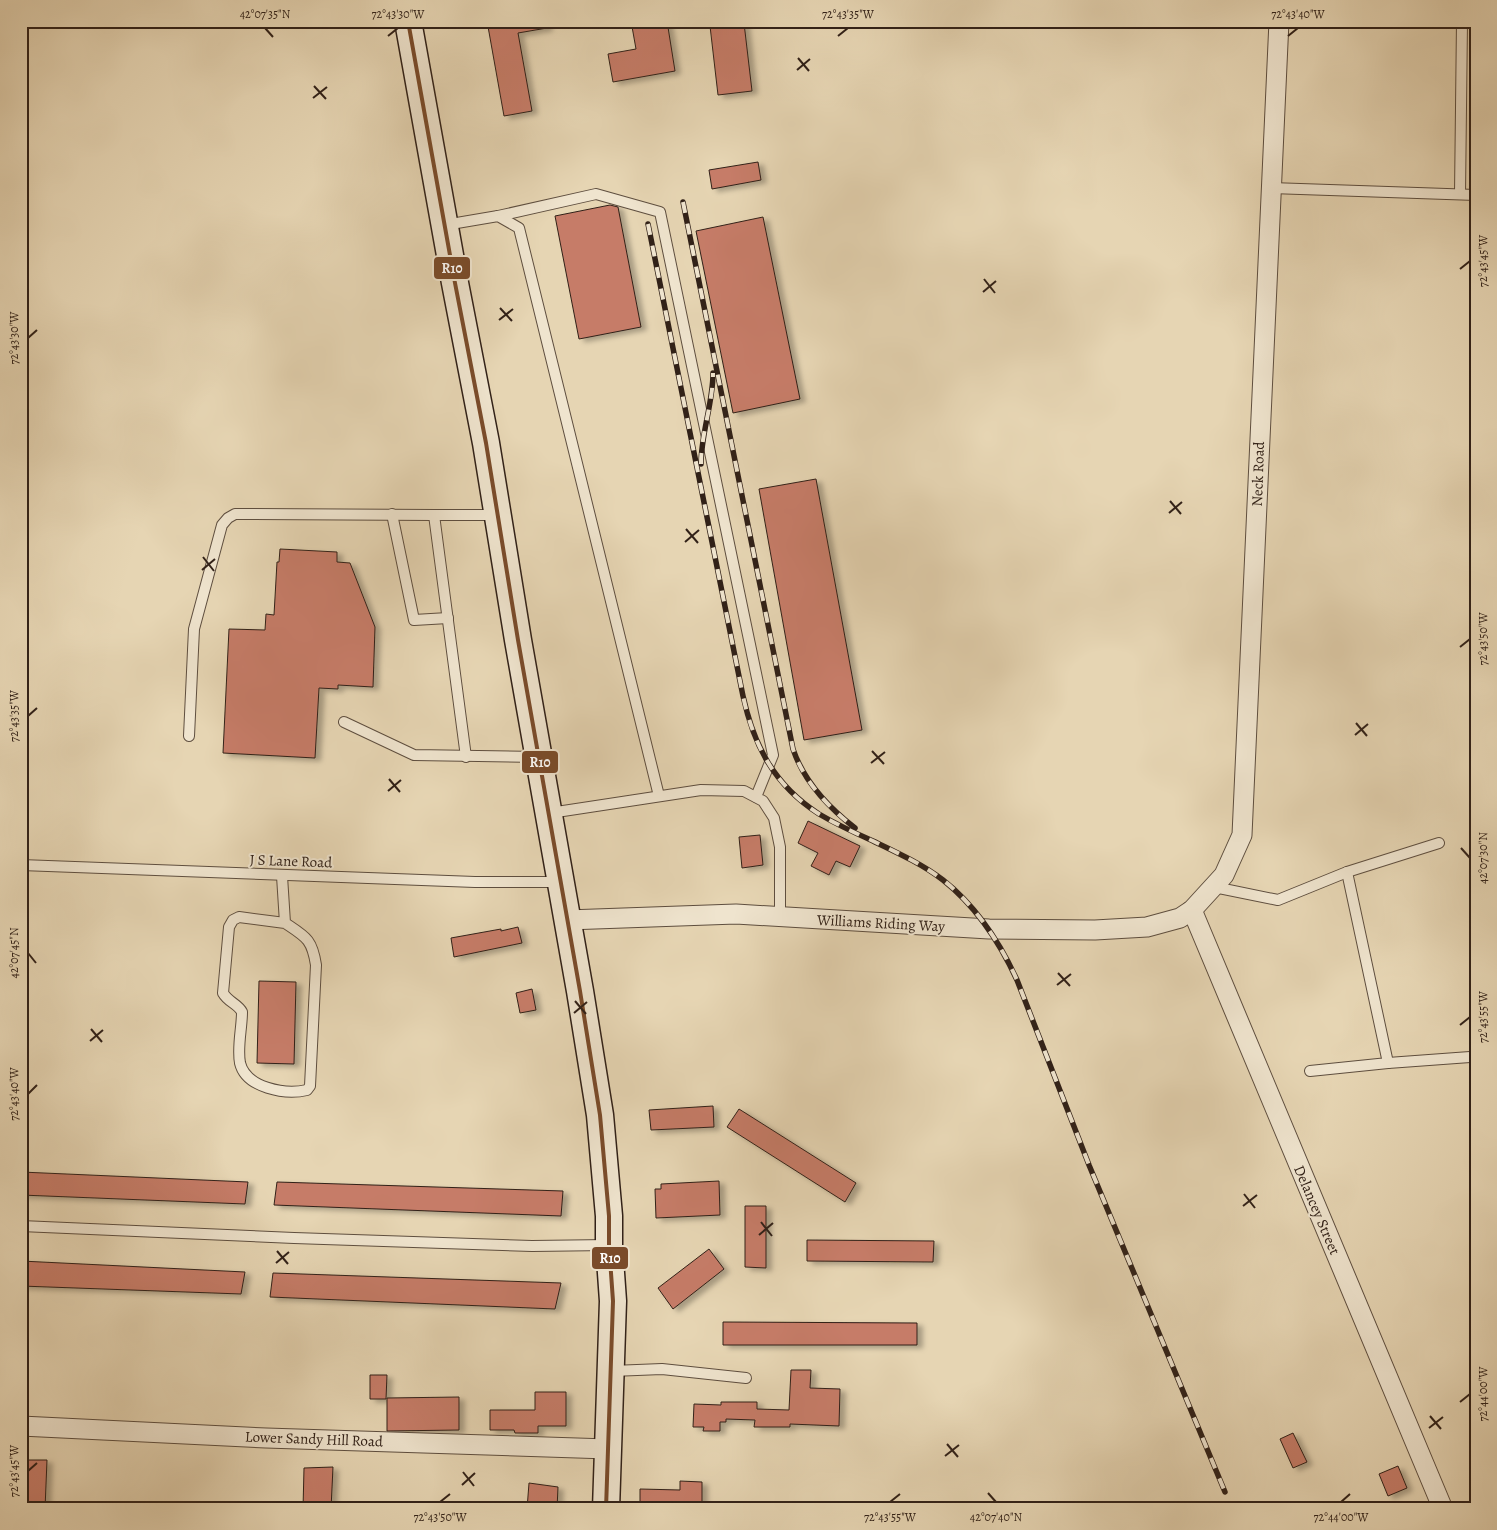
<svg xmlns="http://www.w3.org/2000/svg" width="1497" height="1530" font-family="Alegreya,serif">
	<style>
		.building { fill: #c67b67; stroke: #312118; filter: url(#shadow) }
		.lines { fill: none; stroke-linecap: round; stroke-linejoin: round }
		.service-casing { stroke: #5e4e3f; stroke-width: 12 }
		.minor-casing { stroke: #5e4e3f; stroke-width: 21 }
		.secondary-casing { stroke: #312118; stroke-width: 29 }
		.service { stroke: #efe4ce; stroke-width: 10 }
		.minor { stroke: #efe4ce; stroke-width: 19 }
		.secondary { stroke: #efe4ce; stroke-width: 26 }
		.rail-casing { stroke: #312118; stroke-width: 5.5 }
		.rail { stroke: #efe4ce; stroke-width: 4; stroke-dasharray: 11; stroke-linecap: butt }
		.bus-1-casing { stroke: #efe4ce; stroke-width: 8 }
		.bus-1 { stroke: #7a4b2a; stroke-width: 4 }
		.ticks { fill: none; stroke: #312118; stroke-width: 2 }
		.labels { text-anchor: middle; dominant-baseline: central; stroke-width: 4; stroke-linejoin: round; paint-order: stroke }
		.street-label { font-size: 15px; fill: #312118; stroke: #efe4ce }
		.line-badge { stroke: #efe4ce; stroke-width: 2 }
		.badge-label { font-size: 14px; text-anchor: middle; font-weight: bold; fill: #fff }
		.neatline { fill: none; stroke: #312118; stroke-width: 2 }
		.ticks-label { font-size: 12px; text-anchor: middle; fill: #312118 }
	</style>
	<defs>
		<filter id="shadow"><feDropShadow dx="5.5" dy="3" stdDeviation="2.5" flood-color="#0004"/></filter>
	</defs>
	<rect width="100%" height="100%" fill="#e6d5b3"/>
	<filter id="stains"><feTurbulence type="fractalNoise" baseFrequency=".004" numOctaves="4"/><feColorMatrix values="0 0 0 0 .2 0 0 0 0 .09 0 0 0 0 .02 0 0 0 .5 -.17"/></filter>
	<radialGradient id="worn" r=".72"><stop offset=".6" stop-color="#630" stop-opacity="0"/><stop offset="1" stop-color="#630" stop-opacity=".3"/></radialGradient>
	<g class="building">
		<polygon points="487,21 546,21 547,28 518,33 532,111 504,116"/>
		<polygon points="631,21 667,21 675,71 613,82 608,54 636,49"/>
		<polygon points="744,23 752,91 718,95 710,26"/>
		<polygon points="758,162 761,180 712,189 709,170"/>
		<polygon points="610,205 618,207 641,327 579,339 555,216"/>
		<polygon points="763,217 800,399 733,413 696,231"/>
		<polygon points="816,479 862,730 804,740 759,489"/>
		<polygon points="280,549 337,552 337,562 350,563 375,627 373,687 338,685 338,689 319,688 315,758 223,753 229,629 265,630 266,614 274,615 277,562 279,562"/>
		<polygon points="808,821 860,846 850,867 836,861 829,875 811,866 818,853 798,843"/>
		<polygon points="760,835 763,865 742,868 739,837"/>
		<polygon points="518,927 522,943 454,957 451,938 501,929 501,931"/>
		<polygon points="259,981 296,982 294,1064 257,1063"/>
		<polygon points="532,989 536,1010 520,1013 516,993"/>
		<polygon points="713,1106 714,1127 651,1130 649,1110"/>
		<polygon points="739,1109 856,1183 845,1202 727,1127"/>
		<polygon points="21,1172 248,1182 245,1204 21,1195"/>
		<polygon points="719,1181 720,1215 656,1218 655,1189 661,1189 661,1184"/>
		<polygon points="277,1182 563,1191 561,1216 274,1205"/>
		<polygon points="745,1206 766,1206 766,1268 745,1267"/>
		<polygon points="807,1240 934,1241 933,1262 807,1261"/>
		<polygon points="709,1249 724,1269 673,1309 658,1288"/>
		<polygon points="21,1261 245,1272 241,1294 21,1286"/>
		<polygon points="273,1273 561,1283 555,1309 270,1297"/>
		<polygon points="723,1322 917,1323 917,1345 723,1345"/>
		<polygon points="791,1370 811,1370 810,1388 840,1389 839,1426 790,1424 790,1427 754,1427 755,1420 726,1419 726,1422 720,1422 720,1431 703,1431 704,1427 693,1427 694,1404 721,1405 721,1402 757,1402 757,1409 789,1410"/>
		<polygon points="370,1375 387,1375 386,1399 370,1399"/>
		<polygon points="535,1392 566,1392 566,1426 538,1426 538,1433 515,1433 514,1430 490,1430 490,1410 535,1410"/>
		<polygon points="459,1397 459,1430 387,1431 387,1398"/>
		<polygon points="1293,1433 1307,1462 1293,1468 1280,1439"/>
		<polygon points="21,1460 47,1460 45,1509 21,1509"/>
		<polygon points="1398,1466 1407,1488 1388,1496 1379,1474"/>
		<polygon points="333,1467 331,1509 303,1509 304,1468"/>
		<polygon points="680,1481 702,1482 702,1509 640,1508 640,1489 680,1490"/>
		<polygon points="529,1483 558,1487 557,1509 527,1509"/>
	</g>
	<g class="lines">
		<g class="service-casing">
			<g id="service">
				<polyline points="1271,188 1476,195"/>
				<polyline points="1460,194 1462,21"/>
				<polyline points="498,216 596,194 660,212 773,755 756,797"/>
				<polyline points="445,225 498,216 519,228 659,796"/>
				<polyline points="392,514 414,620 448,618"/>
				<polyline points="344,722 414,755 538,757"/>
				<polyline points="189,736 194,629 222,525 228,518 235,514 434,515"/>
				<polyline points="466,757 434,515 497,515"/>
				<polyline points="550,813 701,790 744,791 763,801 774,818 780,847 780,916"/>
				<polyline points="21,865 475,882 560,882"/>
				<path d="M282 876 285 923C306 937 312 939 316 965L310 1086 307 1090C285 1095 246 1088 240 1063 237 1047 242 1028 242 1012 238 1004 228 1002 223 993L229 927 233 920 239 917 285 923"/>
				<polyline points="1214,887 1278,900 1347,872 1439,843"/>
				<polyline points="1388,1063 1470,1057"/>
				<polyline points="1310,1071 1388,1063 1347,872"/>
				<polyline points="21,1226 294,1238 532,1246 608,1245"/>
				<polyline points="612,1371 662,1369 746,1378"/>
			</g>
		</g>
		<g class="minor-casing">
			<g id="minor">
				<polyline points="1192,910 1443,1509"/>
				<polyline points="567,920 736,914 989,929 1095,930 1147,927 1180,918 1192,910 1224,875 1242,835 1279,21"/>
				<polyline points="21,1426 266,1438 608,1449"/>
			</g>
		</g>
		<g class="secondary-casing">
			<polyline id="secondary" points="408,21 455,283 486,443 518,640 580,991 600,1115 609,1216 609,1245 613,1301 606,1509"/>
		</g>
		<use href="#service" class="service"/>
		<use href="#minor" class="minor"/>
		<use href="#secondary" class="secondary"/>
		<g class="rail-casing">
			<g id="rail">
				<path d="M683 202 793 749C804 782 828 807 855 828"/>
				<path d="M648 224 743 696C754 746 774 785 819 814 836 824 855 833 873 841 898 853 922 864 943 880 976 906 1000 943 1017 980L1089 1165 1225 1492"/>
				<path d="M701 464C701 433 713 404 713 373"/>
			</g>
		</g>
		<use href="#rail" class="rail"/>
		<g class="bus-1-casing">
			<polyline id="bus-1" points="408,21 455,283 486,443 518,640 580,991 600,1115 609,1216 609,1245 613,1301 606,1509"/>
		</g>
		<use href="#bus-1" class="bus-1"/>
	</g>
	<path class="ticks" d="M265 28 273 37M388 36 398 28M838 36 848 28M1288 36 1298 28M798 58 809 71M797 70 810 59M314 86 326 99M313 98 327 87M1460 269 1470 261M984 279 995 293M983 292 996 281M500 308 512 321M499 320 513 309M28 338 37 330M1170 501 1181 514M1169 513 1182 502M686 529 698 543M685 542 699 530M203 557 214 571M202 570 215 559M1460 647 1470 639M28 716 37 708M1356 723 1367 736M1355 735 1368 724M872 751 884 764M871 763 885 752M389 779 400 792M388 791 401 780M1461 848 1470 858M28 953 36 963M1058 973 1070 986M1057 985 1071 974M575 1001 586 1014M574 1013 587 1002M1460 1025 1470 1017M91 1029 102 1042M90 1041 103 1030M28 1094 37 1085M1244 1194 1255 1208M1243 1206 1257 1195M761 1222 772 1236M759 1235 773 1223M277 1251 288 1264M276 1263 289 1252M1460 1402 1470 1394M1430 1416 1441 1429M1429 1428 1443 1417M947 1444 958 1457M945 1456 959 1445M28 1471 37 1463M463 1472 474 1486M462 1485 475 1473M988 1493 996 1502M440 1502 450 1494M890 1502 900 1494M1341 1502 1350 1494"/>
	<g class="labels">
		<g class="street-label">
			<text transform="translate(1258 474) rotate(-88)">Neck Road</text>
			<text transform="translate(291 861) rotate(2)">J S Lane Road</text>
			<text transform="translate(881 923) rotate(3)">Williams Riding Way</text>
			<text transform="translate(1317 1210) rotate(67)">Delancey Street</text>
			<text transform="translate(314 1439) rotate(2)">Lower Sandy Hill Road</text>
		</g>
	</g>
	<g class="line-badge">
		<rect x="433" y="256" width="38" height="24" rx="5" fill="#7a4b2a"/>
		<rect x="521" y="750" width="38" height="24" rx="5" fill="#7a4b2a"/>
		<rect x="591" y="1246" width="38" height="24" rx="5" fill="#7a4b2a"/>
	</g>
	<g class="badge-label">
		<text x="452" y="273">R10</text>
		<text x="540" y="767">R10</text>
		<text x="610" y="1263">R10</text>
	</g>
	<rect width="1497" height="1530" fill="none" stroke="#e6d5b3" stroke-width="55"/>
	<rect x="28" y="28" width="1442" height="1474" class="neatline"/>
	<g class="ticks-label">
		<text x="265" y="18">42°07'35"N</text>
		<text x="398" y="18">72°43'30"W</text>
		<text x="848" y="18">72°43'35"W</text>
		<text x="1298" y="18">72°43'40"W</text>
		<text transform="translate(1483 261) rotate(-90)" y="4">72°43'45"W</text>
		<text transform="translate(14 338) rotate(-90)" y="4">72°43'30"W</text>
		<text transform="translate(1483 639) rotate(-90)" y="4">72°43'50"W</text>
		<text transform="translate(14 716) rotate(-90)" y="4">72°43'35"W</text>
		<text transform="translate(1483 858) rotate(-90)" y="4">42°07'30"N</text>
		<text transform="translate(14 953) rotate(-90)" y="4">42°07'45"N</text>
		<text transform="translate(1483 1017) rotate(-90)" y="4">72°43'55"W</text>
		<text transform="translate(14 1094) rotate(-90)" y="4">72°43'40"W</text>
		<text transform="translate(1483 1394) rotate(-90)" y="4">72°44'00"W</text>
		<text transform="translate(14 1471) rotate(-90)" y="4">72°43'45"W</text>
		<text x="440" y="1521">72°43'50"W</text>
		<text x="890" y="1521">72°43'55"W</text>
		<text x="996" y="1521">42°07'40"N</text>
		<text x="1341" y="1521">72°44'00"W</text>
	</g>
	<rect width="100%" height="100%" filter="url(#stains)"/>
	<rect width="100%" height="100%" fill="url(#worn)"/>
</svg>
